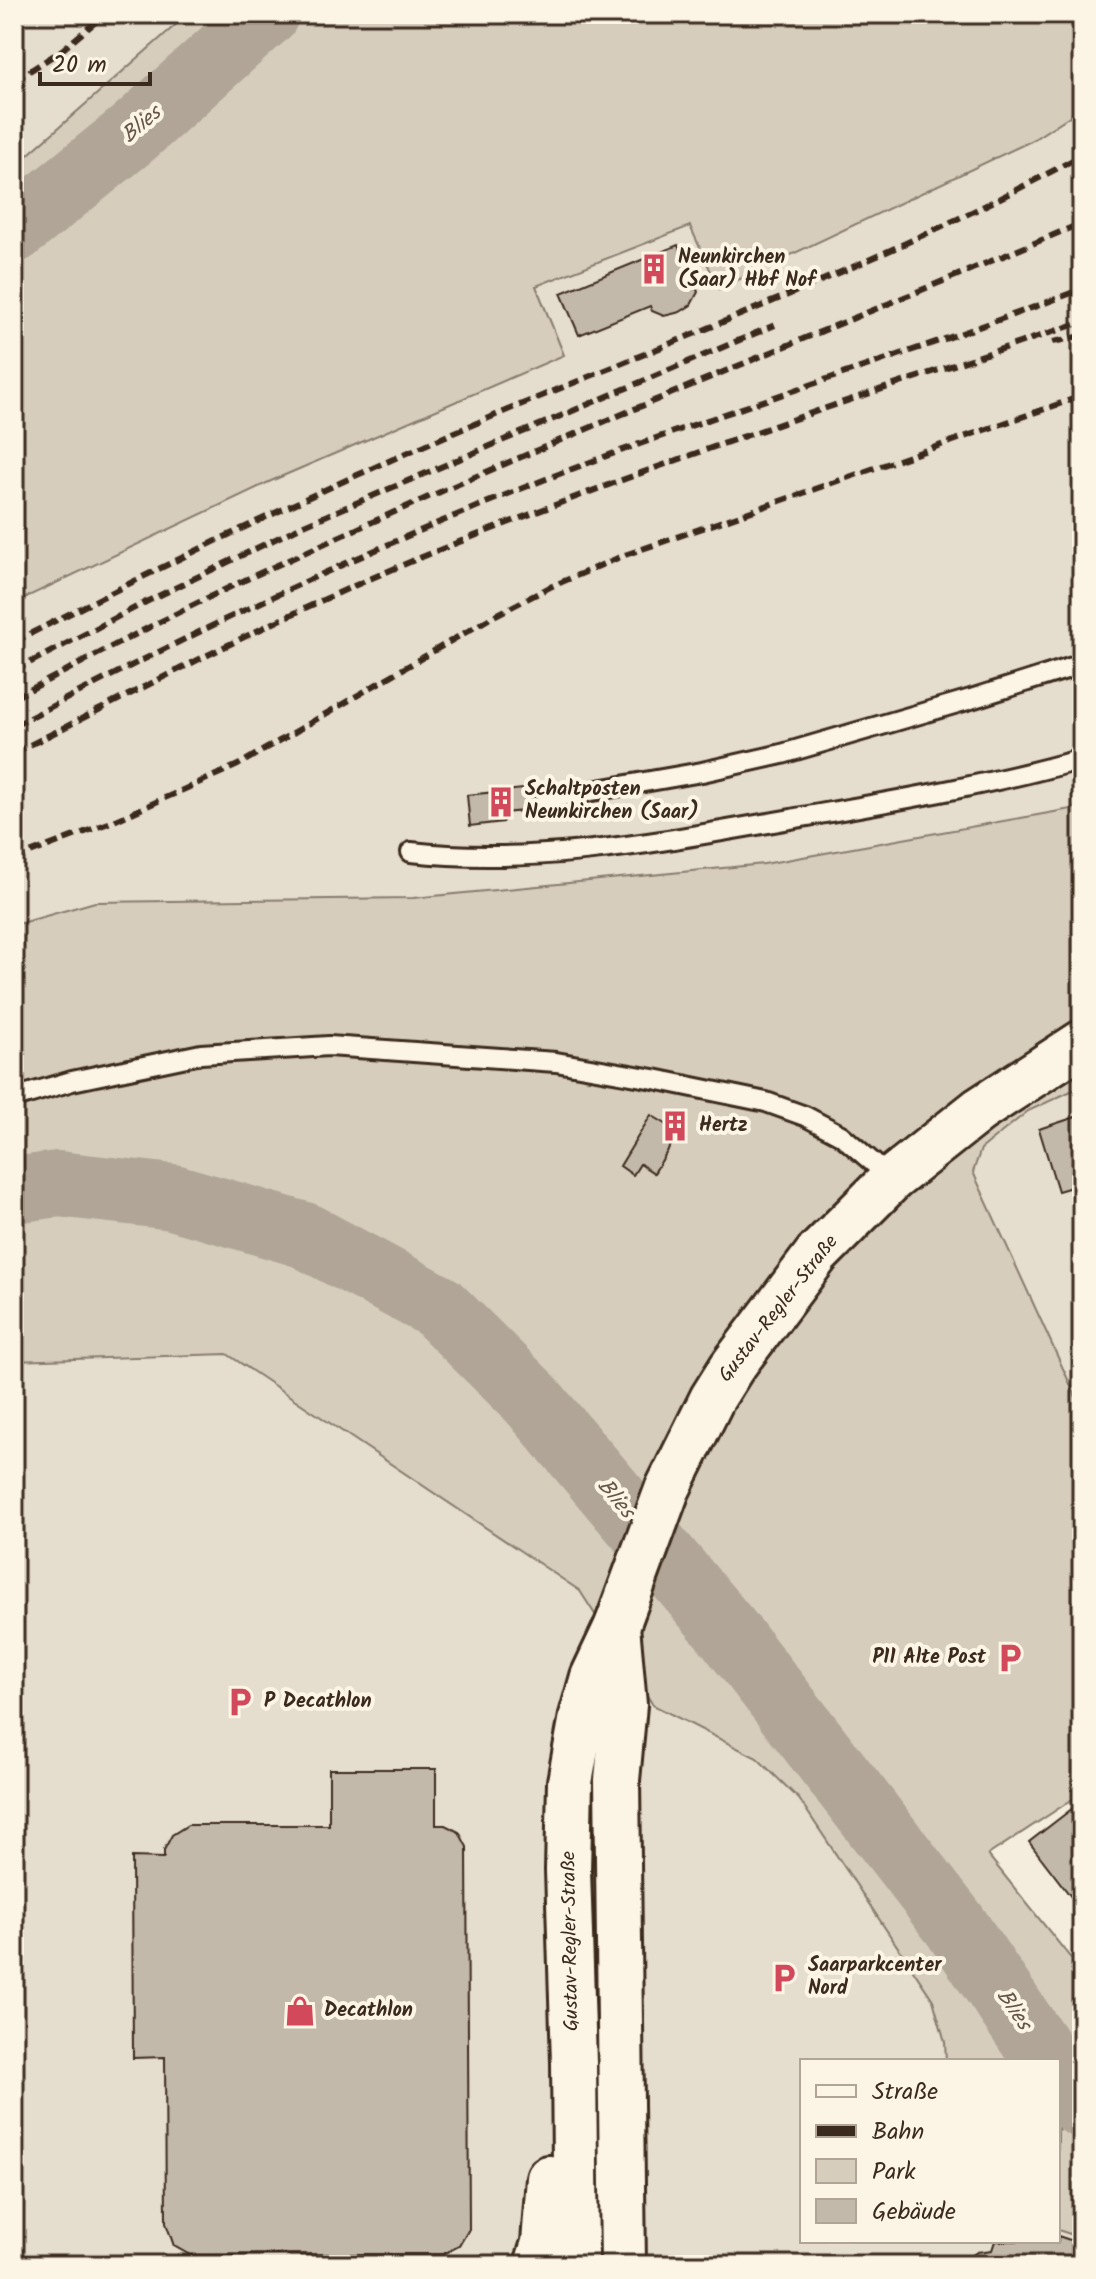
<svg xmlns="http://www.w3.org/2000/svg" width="1096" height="2279" font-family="Kalam,sans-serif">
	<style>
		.built { fill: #e5ddce }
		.green { fill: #d6cdbd; stroke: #887c6e; stroke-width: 2 }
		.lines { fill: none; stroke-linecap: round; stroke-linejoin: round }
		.river { stroke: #b0a596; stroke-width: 66 }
		.building { fill: #c3b9aa; stroke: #3b2a1e; stroke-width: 2 }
		.lane-casing { stroke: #3b2a1e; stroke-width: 24 }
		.secondary-casing { stroke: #3b2a1e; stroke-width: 50 }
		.lane { stroke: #fcf5e5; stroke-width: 18 }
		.secondary { stroke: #fcf5e5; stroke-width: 44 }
		.rail { stroke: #3b2a1e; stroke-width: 6; stroke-dasharray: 12 6; stroke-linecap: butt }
		.labels { text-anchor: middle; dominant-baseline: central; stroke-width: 8; stroke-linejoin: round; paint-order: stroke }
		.poi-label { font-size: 20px; font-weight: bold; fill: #3b2a1e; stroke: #fcf5e5; text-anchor: start }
		.street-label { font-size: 20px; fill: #3b2a1e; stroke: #fcf5e5 }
		.water-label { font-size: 22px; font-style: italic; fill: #645548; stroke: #fcf5e5 }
	</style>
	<rect width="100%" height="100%" fill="#f4eddd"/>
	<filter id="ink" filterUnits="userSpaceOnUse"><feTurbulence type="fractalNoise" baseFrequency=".0125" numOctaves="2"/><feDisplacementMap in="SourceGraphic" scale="16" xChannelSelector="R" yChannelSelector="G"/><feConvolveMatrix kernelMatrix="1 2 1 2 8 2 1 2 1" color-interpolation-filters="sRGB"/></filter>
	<g filter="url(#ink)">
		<g class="built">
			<polygon points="14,14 188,14 14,167"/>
			<polygon points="1082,108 1082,807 764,864 413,898 95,902 14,925 14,603 271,481 563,356 535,286 690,226 719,289 1031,141"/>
			<polygon points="1082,1086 1082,1410 973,1172 981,1149 1028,1111"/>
			<polygon points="227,1354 580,1592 653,1705 757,1758 799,1799 933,2000 945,2042 946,2061 802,2061 802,2241 1058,2241 1058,2230 1082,2238 1082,2265 14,2265 14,1361"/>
		</g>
		<g class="green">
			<polygon points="188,14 1082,14 1082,108 1031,141 719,289 690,226 536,286 564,355 271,481 14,603 14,167"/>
			<polygon points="1082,807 1082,1086 1028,1111 981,1149 973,1172 1082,1410 1082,1793 988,1855 1082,1972 1082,2238 1058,2230 1058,2061 946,2061 945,2042 933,2000 799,1799 757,1758 653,1705 580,1591 227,1354 14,1361 14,925 95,902 413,898 764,864"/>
		</g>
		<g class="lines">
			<g class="river">
				<polyline points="14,230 134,133 266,14"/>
				<polyline points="14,1190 58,1184 173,1197 304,1235 438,1307 531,1399 727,1631 955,1925 1047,2061"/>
				<polyline points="1058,2077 1082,2105"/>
			</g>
		</g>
		<g class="building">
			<polygon points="678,245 698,292 691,305 680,312 664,316 652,311 650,306 579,335 561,293"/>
			<polygon points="533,788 535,810 503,813 503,822 470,826 467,795"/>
			<polygon points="651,1115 679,1132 654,1173 640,1164 633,1175 620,1166"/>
			<polygon points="1082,1115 1082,1184 1058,1191 1039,1129"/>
			<polygon points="671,1119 683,1126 679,1132 667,1125"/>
			<polygon points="329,1769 436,1769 436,1825 445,1825 459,1832 467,1847 469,2229 459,2246 443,2254 190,2255 174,2246 166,2223 165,2057 133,2058 132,1857 164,1858 164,1850 172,1835 188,1825 329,1825"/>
			<polygon points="1082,1801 1082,1911 1029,1842"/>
			<polygon points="1058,2236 1082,2244 1082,2265 958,2265 977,2252 992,2250 995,2241 1058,2241"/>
		</g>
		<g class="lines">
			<g class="lane-casing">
				<g id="lane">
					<polyline points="546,799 702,772 782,754 971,699 1082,664"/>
					<path d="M411 852C540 866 664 841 791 819 888 802 986 786 1082 759"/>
					<polyline points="14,1098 72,1081 201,1054 329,1046 556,1062 654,1079 766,1102 805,1116 841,1135 892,1179"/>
				</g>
			</g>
			<g class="secondary-casing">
				<g id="secondary">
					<polyline points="617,1626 624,1705 617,1780 623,2265"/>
					<polyline points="537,2265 544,2243 549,2178"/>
					<polyline points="576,2265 574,2063 568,1870 570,1782 582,1716 593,1677 617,1626 667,1490 712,1399 732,1367 817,1254 892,1179 979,1110 1082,1043"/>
				</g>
			</g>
			<use href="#lane" class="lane"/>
			<use href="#secondary" class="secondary"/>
			<g class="rail">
				<polyline points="14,81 62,50 105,14"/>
				<polyline points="1053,342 1082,336"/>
				<path d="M14 642C156 569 299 499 446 436 659 345 879 267 1082 155"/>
				<polyline points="14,671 146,602 304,525 775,325"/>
				<path d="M14 698C100 653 185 607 273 567 539 444 812 337 1082 223"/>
				<path d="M14 726C187 635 364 550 546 479 723 410 905 357 1082 289"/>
				<path d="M14 753C149 685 282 614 422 557 638 469 861 396 1082 322"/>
				<polyline points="14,859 114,821 238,765 492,617 550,587 625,555 1082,396"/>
			</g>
		</g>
	</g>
	<defs>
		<g id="building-bare" transform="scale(2.4)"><path d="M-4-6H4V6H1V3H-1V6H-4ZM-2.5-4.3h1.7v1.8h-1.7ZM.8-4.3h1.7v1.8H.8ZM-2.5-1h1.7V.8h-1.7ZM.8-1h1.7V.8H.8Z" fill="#d1495b" stroke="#fcf5e5" stroke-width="2.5" paint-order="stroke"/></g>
		<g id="parking-bare" transform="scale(2.4)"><path d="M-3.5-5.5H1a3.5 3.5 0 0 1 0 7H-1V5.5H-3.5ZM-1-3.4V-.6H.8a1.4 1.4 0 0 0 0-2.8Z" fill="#d1495b" stroke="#fcf5e5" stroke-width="2.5" paint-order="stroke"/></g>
		<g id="shop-bare" transform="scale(2.4)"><path d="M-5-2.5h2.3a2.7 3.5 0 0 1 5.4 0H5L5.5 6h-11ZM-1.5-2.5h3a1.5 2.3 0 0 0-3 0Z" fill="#d1495b" stroke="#fcf5e5" stroke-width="2.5" paint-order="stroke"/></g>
	</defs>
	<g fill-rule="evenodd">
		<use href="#building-bare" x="654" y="269"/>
		<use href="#building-bare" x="501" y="802"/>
		<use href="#building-bare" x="675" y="1126"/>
		<use href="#parking-bare" x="1010" y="1658"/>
		<use href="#parking-bare" x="240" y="1702"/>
		<use href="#parking-bare" x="784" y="1978"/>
		<use href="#shop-bare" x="300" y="2011"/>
	</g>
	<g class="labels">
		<g class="poi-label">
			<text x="678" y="258">Neunkirchen<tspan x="678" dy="23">(Saar) Hbf Nof</tspan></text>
			<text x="525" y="790">Schaltposten<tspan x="525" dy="23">Neunkirchen (Saar)</tspan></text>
			<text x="699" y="1126">Hertz</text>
			<text x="986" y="1658" text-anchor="end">P11 Alte Post</text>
			<text x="264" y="1702">P Decathlon</text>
			<text x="808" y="1966">Saarparkcenter<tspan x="808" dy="23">Nord</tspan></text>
			<text x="324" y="2011">Decathlon</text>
		</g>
		<g class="street-label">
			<text transform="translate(779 1309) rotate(-52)">Gustav-Regler-Straße</text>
			<text transform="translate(571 1941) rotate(-91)">Gustav-Regler-Straße</text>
		</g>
		<g class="water-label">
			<text transform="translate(142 125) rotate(-41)">Blies</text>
			<text transform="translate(615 1499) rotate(50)">Blies</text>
			<text transform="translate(1013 2010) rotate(56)">Blies</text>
		</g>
	</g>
	<rect width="1096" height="2279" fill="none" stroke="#fcf5e5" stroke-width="48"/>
	<rect x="24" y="24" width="1048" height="2231" fill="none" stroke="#3b2a1e" stroke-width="3" filter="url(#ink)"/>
	<rect x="800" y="2059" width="260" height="184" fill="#fcf5e5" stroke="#afa495" stroke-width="2"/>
	<rect x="816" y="2085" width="40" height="12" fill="#fcf5e5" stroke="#afa495" stroke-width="2"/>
	<text x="872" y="2099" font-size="24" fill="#3b2a1e">Straße</text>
	<rect x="816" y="2125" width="40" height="12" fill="#3b2a1e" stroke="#afa495" stroke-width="2"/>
	<text x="872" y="2139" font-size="24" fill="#3b2a1e">Bahn</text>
	<rect x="816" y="2159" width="40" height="24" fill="#d6cdbd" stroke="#afa495" stroke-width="2"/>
	<text x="872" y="2179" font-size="24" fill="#3b2a1e">Park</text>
	<rect x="816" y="2199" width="40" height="24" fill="#c3b9aa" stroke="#afa495" stroke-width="2"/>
	<text x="872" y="2219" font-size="24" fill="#3b2a1e">Gebäude</text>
	<path d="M40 72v12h110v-12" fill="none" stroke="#3b2a1e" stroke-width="4"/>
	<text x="52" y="72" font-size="24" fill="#3b2a1e" stroke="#fcf5e5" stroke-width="6" paint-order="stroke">20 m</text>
</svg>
